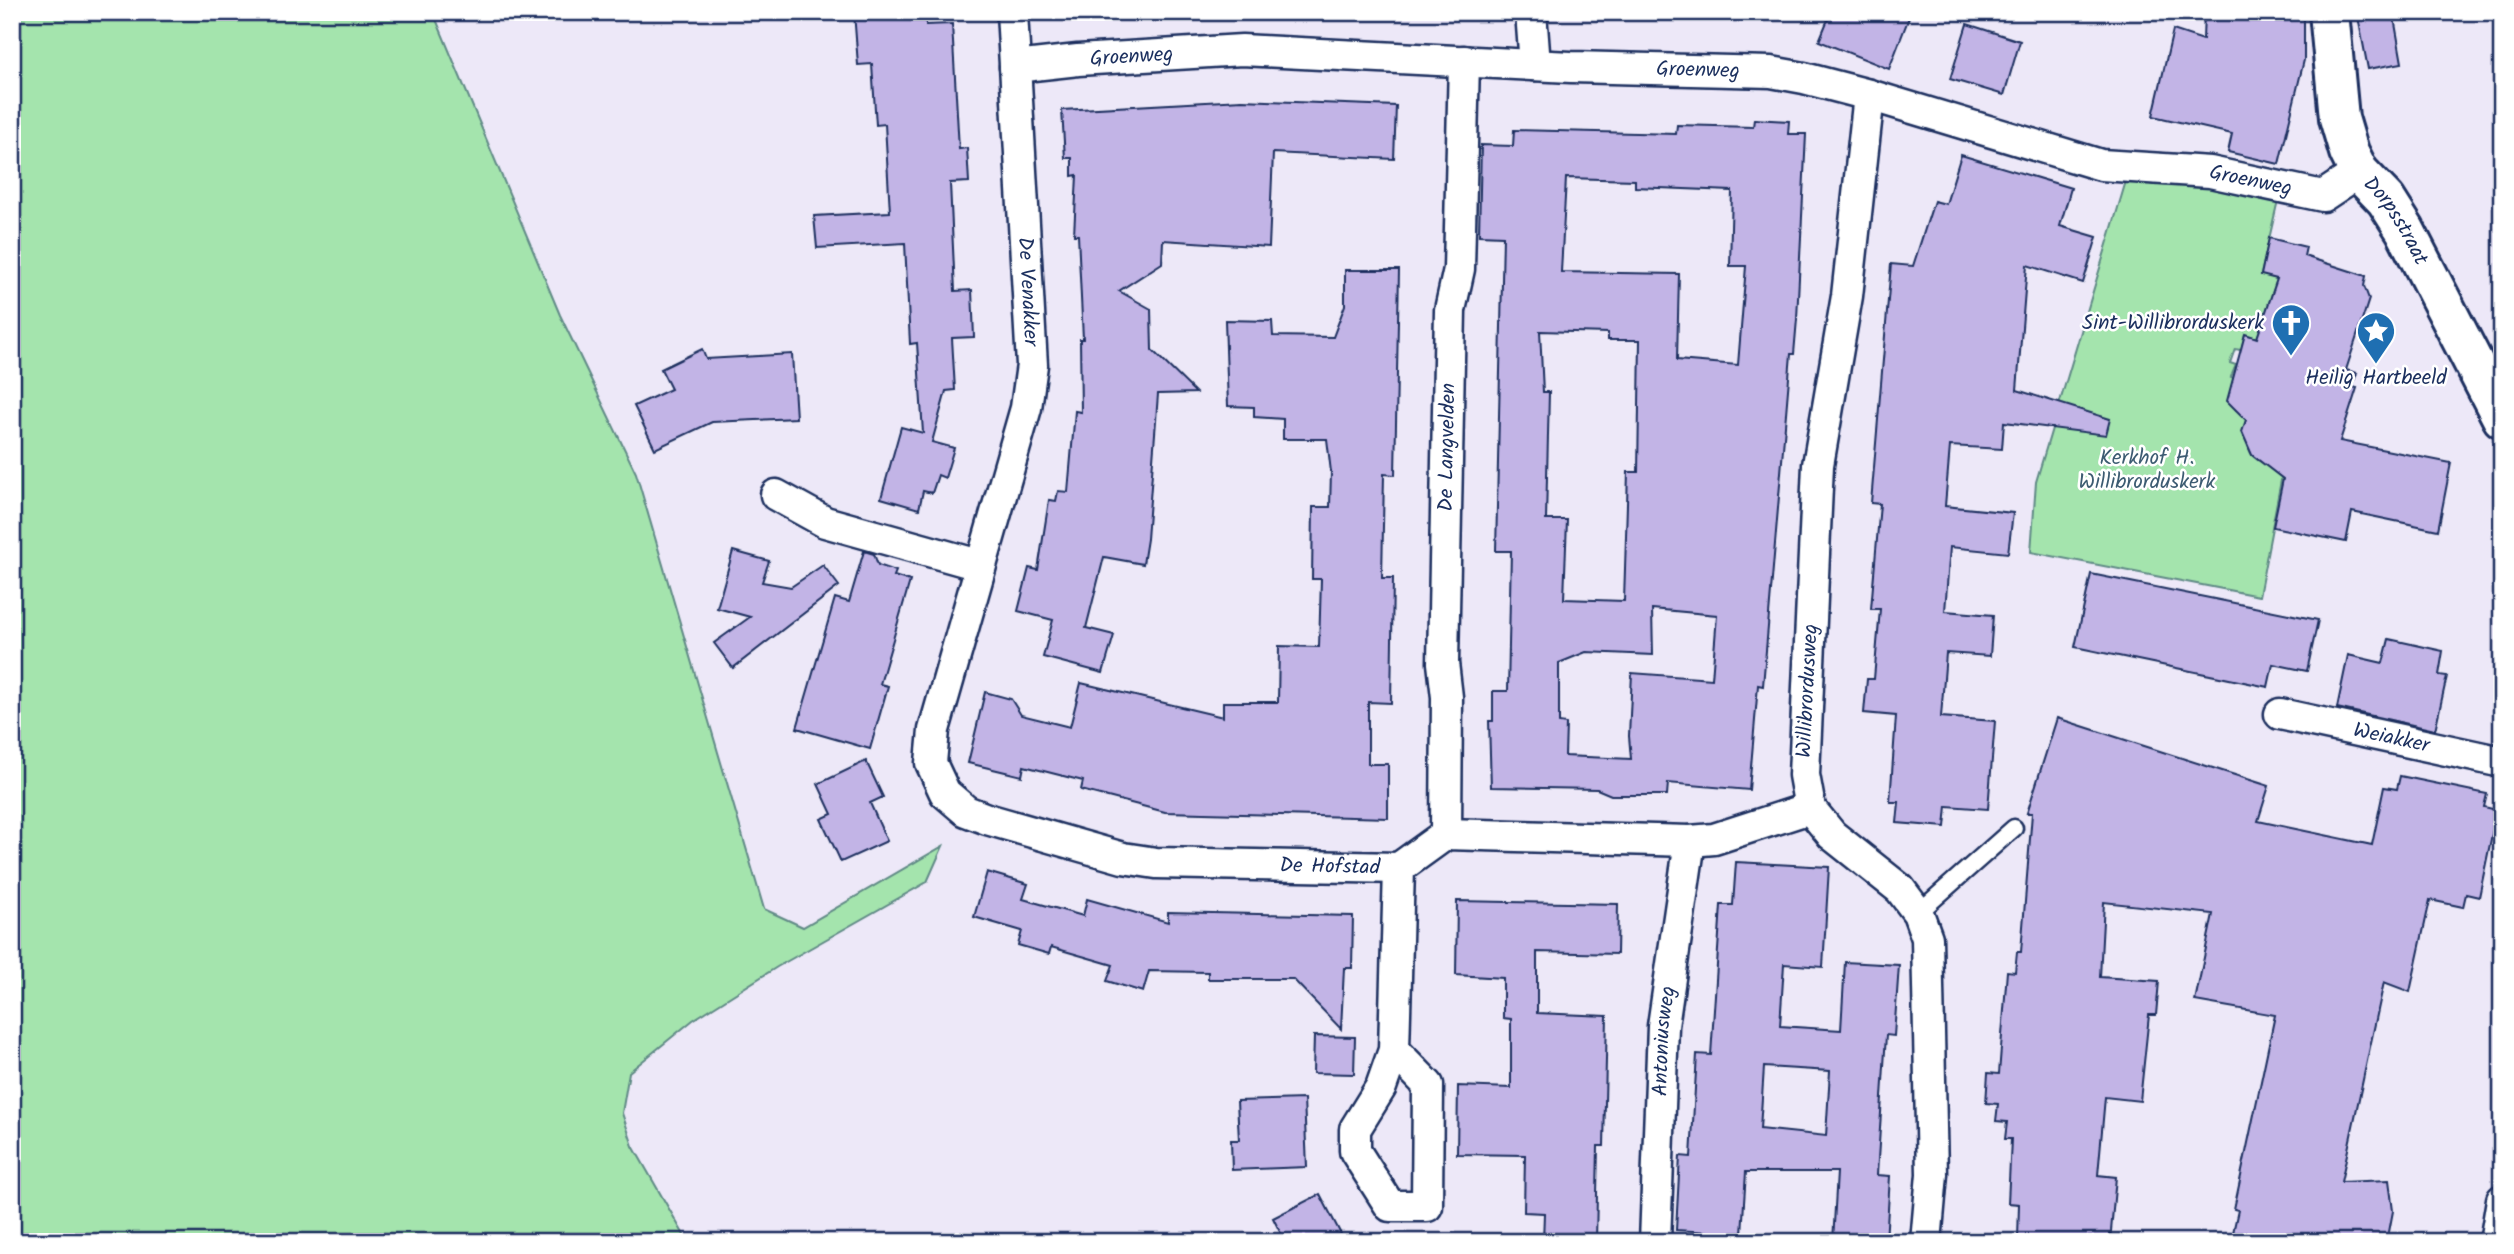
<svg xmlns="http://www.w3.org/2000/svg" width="2514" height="1254" font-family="Kalam,sans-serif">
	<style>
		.green { fill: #a4e4ad; stroke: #608a86; stroke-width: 2 }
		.building { fill: #c2b4e6; stroke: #1b2f5e; stroke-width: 2; fill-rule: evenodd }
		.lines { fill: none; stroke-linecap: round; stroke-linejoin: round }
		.lane-casing { stroke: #1b2f5e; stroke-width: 21 }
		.street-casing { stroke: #1b2f5e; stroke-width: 35 }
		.secondary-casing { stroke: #1b2f5e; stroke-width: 44 }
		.lane { stroke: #fff; stroke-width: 16 }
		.street { stroke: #fff; stroke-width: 30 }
		.secondary { stroke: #fff; stroke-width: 38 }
		.labels { text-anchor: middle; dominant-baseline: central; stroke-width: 5; stroke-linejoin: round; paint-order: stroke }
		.street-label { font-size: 21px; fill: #1b2f5e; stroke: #fff }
		.poi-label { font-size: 21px; fill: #1b2f5e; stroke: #fff; text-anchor: end }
		.park-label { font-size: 21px; fill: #3d5c72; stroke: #fff }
	</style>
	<rect width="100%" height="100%" fill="#ede8f8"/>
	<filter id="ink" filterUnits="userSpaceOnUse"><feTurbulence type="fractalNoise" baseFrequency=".0143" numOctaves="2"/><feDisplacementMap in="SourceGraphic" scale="14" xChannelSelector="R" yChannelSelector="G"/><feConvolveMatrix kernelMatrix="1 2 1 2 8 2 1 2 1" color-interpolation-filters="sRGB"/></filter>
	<g filter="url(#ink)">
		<g class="green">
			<polygon points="12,12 433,12 560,315 636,473 764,909 803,927 943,846 927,882 777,967 693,1020 629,1072 622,1113 633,1146 688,1242 12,1242"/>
			<path d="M2126 181 2201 186 2278 200 2261 274 2277 279 2257 338 2245 334 2241 350 2235 349 2230 363 2236 365 2231 377 2234 378 2231 400 2236 410 2249 411 2243 429 2248 431C2245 454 2255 464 2278 465L2282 475 2259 596 2031 552 2036 482Z"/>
		</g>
		<g class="building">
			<polygon points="854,12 926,12 926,25 952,24 959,149 967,148 969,182 950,183 955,291 972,290 974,337 952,338 955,390 946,391 932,442 954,448 945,478 938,475 932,493 923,491 919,509 881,498 901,427 923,433 917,343 910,344 905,243 817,248 814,216 890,212 885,124 876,125 872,64 858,65"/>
			<polygon points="1831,12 1911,12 1889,69 1819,41"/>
			<polygon points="2204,12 2304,12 2304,60 2279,164 2228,152 2232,134 2153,116 2173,30 2203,40"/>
			<polygon points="2393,12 2402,63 2368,69 2358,17"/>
			<polygon points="1967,24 2020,41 2004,95 1950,79"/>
			<polygon points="1242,100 1396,106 1394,159 1273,153 1269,247 1163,240 1162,263 1119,291 1151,309 1152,350 1196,393 1158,394 1147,539 1143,564 1104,557 1086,628 1114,635 1103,673 1043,657 1053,620 1018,611 1029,568 1038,570 1049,500 1056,501 1058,491 1068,492 1075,411 1081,412 1080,339 1083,339 1078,235 1074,235 1077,175 1072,176 1072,158 1065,158 1062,110"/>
			<path d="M1754 119 1789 121 1788 134H1806L1797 319 1794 354H1791L1763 686 1758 685 1749 790 1668 783 1667 795H1611L1597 789 1491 787 1489 721H1493V691H1508L1511 551H1496L1503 236 1479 235 1481 145 1513 146 1514 130 1676 134 1677 125 1753 127ZM1566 178 1635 180V187L1732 191 1730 266H1746L1738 365 1677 360 1679 274 1561 272ZM1540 331 1608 333V340H1640L1638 472H1628L1624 601 1564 599 1567 520H1546L1549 392H1543ZM1652 609 1717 615 1712 679 1632 673 1629 736 1631 759 1565 756 1566 724 1559 723V663L1586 652 1653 655Z"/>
			<polygon points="1961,155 2071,188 2060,226 2097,237 2083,283 2027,265 2017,390 2110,419 2106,435 2004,422 2002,449 1950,446 1945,506 2013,513 2008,553 1950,547 1945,611 1993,615 1990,656 1946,653 1941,717 1995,721 1988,809 1947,806 1945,827 1897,823 1899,802 1890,802 1896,716 1864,713 1867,679 1874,679 1880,609 1871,609 1880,504 1871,503 1891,264 1913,266 1934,201 1946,204"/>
			<polygon points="2269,238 2306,247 2304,256 2366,276 2364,286 2369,299 2346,370 2357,373 2352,387 2357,388 2340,441 2451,463 2438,530 2352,512 2346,542 2273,527 2283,479 2252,455 2242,432 2246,420 2227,401 2245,334 2257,338 2277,279 2261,275"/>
			<polygon points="1345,270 1399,270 1395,475 1384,474 1382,578 1393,578 1391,703 1368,702 1368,764 1388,764 1388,818 1165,812 1081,790 1083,781 1024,766 1022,776 968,763 985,692 1011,699 1021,715 1070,727 1081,683 1223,717 1223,702 1278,702 1279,646 1319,647 1321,579 1312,579 1313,507 1330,507 1331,472 1327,439 1283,439 1283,419 1254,417 1254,407 1228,406 1225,320 1272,321 1273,336 1333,337 1345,305"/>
			<polygon points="702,349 706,359 792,354 796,418 712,422 655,449 634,406 671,389 661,369"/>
			<polygon points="733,551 769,561 762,582 791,587 823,565 839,586 733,668 714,643 750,617 717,608"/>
			<polygon points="864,551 874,554 878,565 896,571 894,576 910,581 880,684 888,686 870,749 797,728 835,598 849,602"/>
			<polygon points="2091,574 2318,620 2307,671 2273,664 2268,687 2075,647"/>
			<polygon points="2389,639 2443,651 2439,675 2447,676 2435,730 2337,708 2348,655 2383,663"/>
			<polygon points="2057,718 2269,786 2258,821 2372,845 2384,787 2397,789 2400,776 2487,794 2484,807 2497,810 2479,897 2466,894 2463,907 2430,900 2410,992 2384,982 2341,1182 2389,1180 2393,1211 2389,1232 2384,1242 2231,1242 2238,1210 2234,1209 2275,1015 2195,1001 2213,914 2104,902 2100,977 2159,981 2156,1015 2149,1015 2140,1101 2105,1097 2098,1175 2116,1177 2110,1242 2018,1239 2019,1204 2008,1203 2011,1139 2005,1139 2007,1122 1996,1121 1998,1104 1986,1103 1988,1073 1999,1074 2007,971 2015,972 2017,952 2021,952 2032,813 2027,813"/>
			<polygon points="866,761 883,797 870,803 887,841 841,862 821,819 832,814 818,784"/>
			<path d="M1736 862 1829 867 1823 967 1784 964 1780 1026 1841 1030 1845 962 1899 965 1894 1036 1886 1035 1877 1175 1890 1176 1886 1242H1833L1837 1172H1746L1742 1234 1676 1230 1680 1156 1691 1157 1697 1054 1711 1055 1721 905H1733ZM1764 1067 1830 1071 1826 1136 1760 1129Z"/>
			<polygon points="987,872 1028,884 1023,899 1083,916 1087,899 1168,922 1168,912 1353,916 1352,968 1344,968 1341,1029 1293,979 1208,979 1208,972 1149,971 1143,992 1107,981 1113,965 1051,947 1049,954 1018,945 1022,931 974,917"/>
			<polygon points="1457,901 1618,904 1617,954 1537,952 1537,1013 1607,1016 1604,1146 1598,1146 1596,1242 1543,1242 1544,1213 1524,1212 1525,1155 1457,1154 1458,1086 1511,1088 1511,1019 1503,1018 1503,978 1456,975"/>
			<polygon points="1314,1036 1355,1037 1354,1074 1313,1073"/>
			<polygon points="1304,1099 1307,1167 1232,1170 1231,1140 1239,1140 1237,1101"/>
			<polygon points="1320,1194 1345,1242 1285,1242 1273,1218"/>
		</g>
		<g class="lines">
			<g class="lane-casing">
				<polyline id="lane" points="1918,913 2014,828"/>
			</g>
			<g class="street-casing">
				<g id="street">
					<path id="s1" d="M1012 12 1032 365 1026 408 934 730 931 763 945 793 966 811 987 819 1123 858 1156 863 1399 868 1446 834 1690 841 1714 839 1810 808"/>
					<polyline points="1531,12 1535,65"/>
					<path id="s2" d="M1015 67 1078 60 1242 50 1571 67 1771 72 1804 78 1869 95 2101 165 2210 172 2323 196 2359 172"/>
					<polyline points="1869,95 1847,296 1818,465 1804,775 1810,808 1832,835 1900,889 1918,913 1927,938 1932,1174 1926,1242"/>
					<polyline points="776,495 825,522 979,565"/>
					<path id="s3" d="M2280 714 2502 762"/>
					<path id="s4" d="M1446 834 1447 697 1443 663 1450 310 1459 269 1464 61"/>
					<polyline points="1394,1050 1428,1085 1427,1206 1390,1206 1355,1151 1355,1129 1381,1087 1394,1050 1399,868"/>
					<path id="s5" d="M1655 1242 1663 1026 1690 841"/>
					<polyline points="2495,1242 2502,1200"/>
				</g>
			</g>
			<g class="secondary-casing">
				<g id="secondary">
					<path id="s6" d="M2329 12 2339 118 2349 152 2359 172 2386 200 2405 230 2502 418"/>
				</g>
			</g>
			<use href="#lane" class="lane"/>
			<use href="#street" class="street"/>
			<use href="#secondary" class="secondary"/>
		</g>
	</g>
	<defs>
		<g id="church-pin" transform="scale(2.0125)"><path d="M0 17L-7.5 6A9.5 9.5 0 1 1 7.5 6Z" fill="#1f6fb2" stroke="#fff"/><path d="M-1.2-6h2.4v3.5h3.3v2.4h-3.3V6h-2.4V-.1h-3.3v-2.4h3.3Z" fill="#fff"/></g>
		<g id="sight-pin" transform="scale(2.0125)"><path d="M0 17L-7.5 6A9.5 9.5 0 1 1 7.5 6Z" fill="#1f6fb2" stroke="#fff"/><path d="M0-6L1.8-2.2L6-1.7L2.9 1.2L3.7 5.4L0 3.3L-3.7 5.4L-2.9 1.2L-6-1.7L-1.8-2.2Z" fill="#fff"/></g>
	</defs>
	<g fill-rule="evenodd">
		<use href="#church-pin" x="2291" y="323"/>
		<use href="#sight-pin" x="2376" y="331"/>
	</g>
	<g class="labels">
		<g class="street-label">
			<text stroke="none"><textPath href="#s2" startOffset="117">Groenweg</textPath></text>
			<text stroke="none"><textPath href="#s2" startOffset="684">Groenweg</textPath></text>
			<text stroke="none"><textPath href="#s2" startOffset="1251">Groenweg</textPath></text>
			<text stroke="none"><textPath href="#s6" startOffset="226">Dorpsstraat</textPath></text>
			<text stroke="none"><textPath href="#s1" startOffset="280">De Venakker</textPath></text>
			<text stroke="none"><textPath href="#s4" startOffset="387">De Langvelden</textPath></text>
			<text transform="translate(1808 691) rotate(-87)">Willibrordusweg</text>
			<text stroke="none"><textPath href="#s3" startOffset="114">Weiakker</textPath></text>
			<text stroke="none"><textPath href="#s1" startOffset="1197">De Hofstad</textPath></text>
			<text stroke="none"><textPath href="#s5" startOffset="201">Antoniusweg</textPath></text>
		</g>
		<g class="poi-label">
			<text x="2264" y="323">Sint-Willibrorduskerk</text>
			<text x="2376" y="378" text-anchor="middle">Heilig Hartbeeld</text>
		</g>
		<g class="park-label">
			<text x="2147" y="458">Kerkhof H.<tspan x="2147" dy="24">Willibrorduskerk</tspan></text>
		</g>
	</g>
	<rect width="2514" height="1254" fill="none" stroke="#fff" stroke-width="42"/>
	<rect x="21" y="21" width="2472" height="1212" fill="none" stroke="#1b2f5e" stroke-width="2.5" filter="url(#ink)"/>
</svg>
